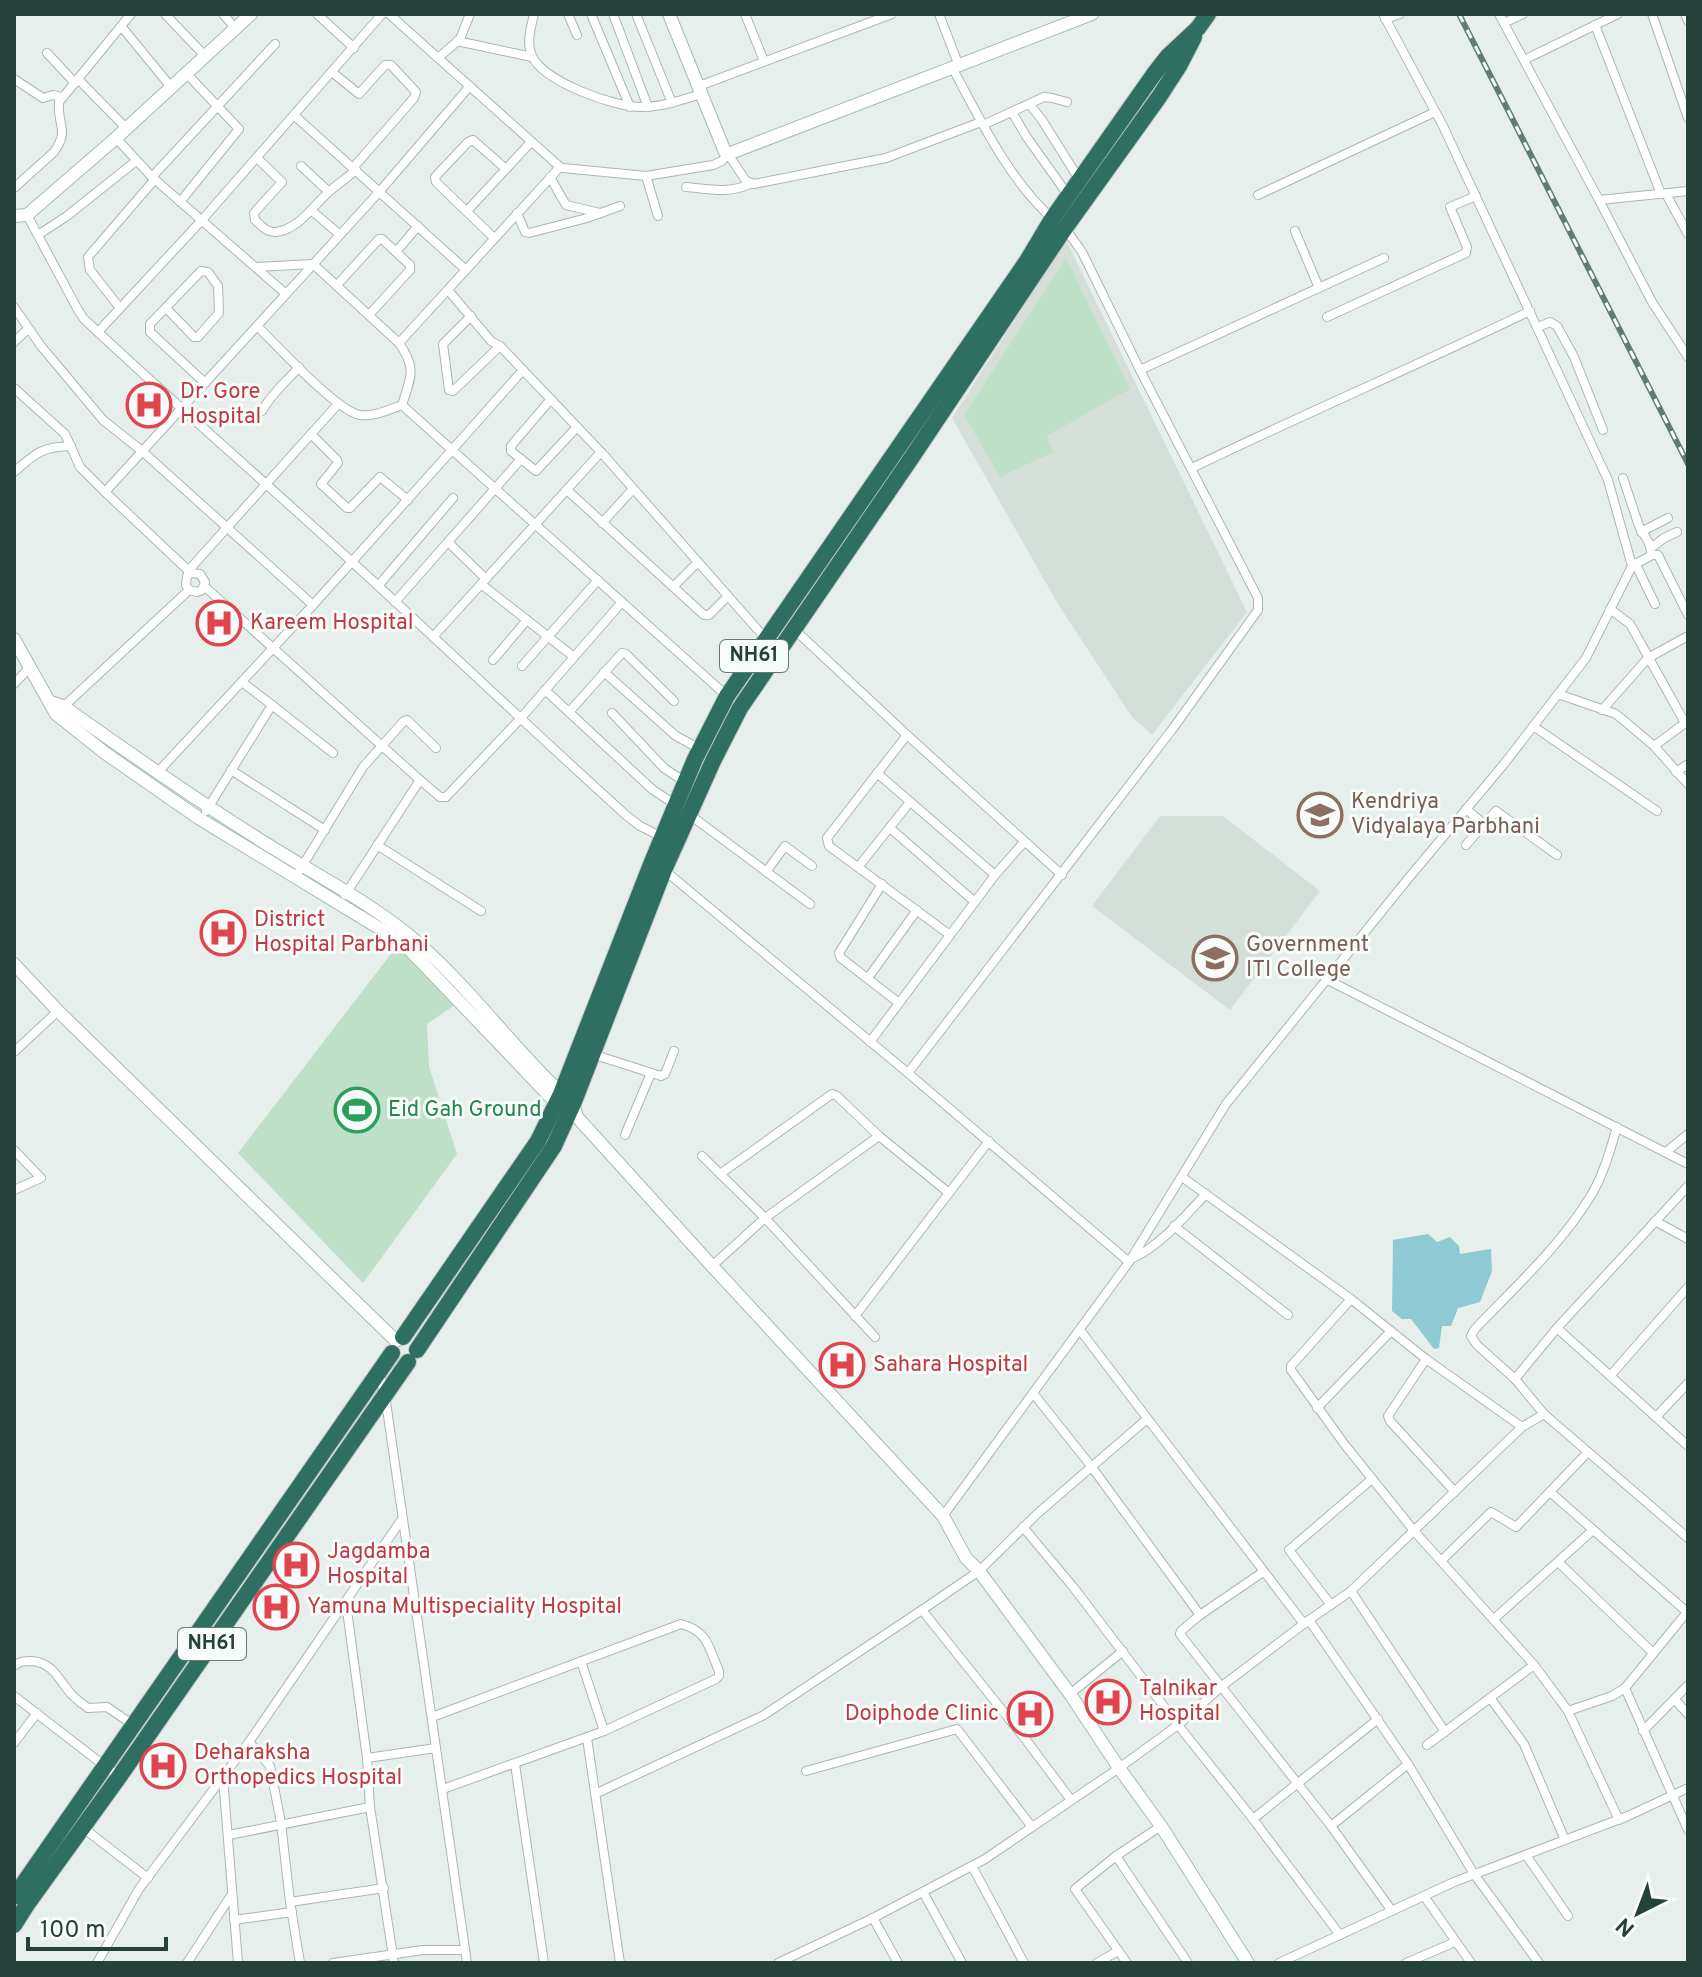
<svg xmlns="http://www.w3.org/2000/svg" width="1702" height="1977" font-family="Overpass,sans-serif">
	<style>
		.built { fill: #d4dfda }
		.green { fill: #bfe0c8 }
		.water { fill: #8ec9d4 }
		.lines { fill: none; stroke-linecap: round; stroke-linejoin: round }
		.street-casing { stroke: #a8b8b2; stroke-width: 10 }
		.secondary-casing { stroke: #a4bbb3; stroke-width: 14 }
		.highway-casing { stroke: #c2cac8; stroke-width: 18 }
		.street { stroke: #fff; stroke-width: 8 }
		.secondary { stroke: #fff; stroke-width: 12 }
		.highway { stroke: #2f6f62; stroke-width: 16 }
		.rail-casing { stroke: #5f7d75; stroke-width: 6 }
		.rail { stroke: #f7fbf9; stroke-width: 3; stroke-dasharray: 9; stroke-linecap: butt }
		.labels { text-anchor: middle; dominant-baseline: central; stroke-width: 6; stroke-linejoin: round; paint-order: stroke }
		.shield { fill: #f7fbf9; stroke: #637a73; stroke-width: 2 }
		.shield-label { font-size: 20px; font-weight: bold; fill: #24423a }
		.health-label { font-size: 22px; fill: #be3a42; stroke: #f7fbf9; text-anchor: start }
		.education-label { font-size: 22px; fill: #785e54; stroke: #f7fbf9; text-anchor: start }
		.leisure-label { font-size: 22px; fill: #27864d; stroke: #f7fbf9; text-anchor: start }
	</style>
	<rect width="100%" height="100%" fill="#e6efeb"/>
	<g class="built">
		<polygon points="1066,240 1247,612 1152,735 1132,717 1058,604 952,418"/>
		<polygon points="1160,816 1223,816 1320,891 1230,1010 1092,906"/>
	</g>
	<g class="green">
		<polygon points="1066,258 1130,389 1047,436 1054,452 1000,477 964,415"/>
		<polygon points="397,946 459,1002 427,1024 429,1067 457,1154 363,1283 238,1153"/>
	</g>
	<polygon class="water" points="1428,1234 1437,1242 1450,1237 1459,1246 1460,1254 1491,1249 1492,1271 1480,1302 1458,1308 1451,1326 1442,1326 1439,1348 1434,1349 1411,1319 1402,1319 1392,1311 1393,1240"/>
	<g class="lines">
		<g class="street-casing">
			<g id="street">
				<polyline points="165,14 205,56"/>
				<polyline points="223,14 235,28"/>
				<polyline points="317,14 354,48"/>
				<polyline points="389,14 560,167 563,168 646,176 713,165 722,161 728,154 746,181 754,184 886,158 981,122"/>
				<path d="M534 14C531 27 526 43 532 56 544 82 614 107 641 107 662 107 682 100 701 94"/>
				<polyline points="568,14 577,35"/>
				<polyline points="591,14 630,107"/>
				<polyline points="613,14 648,107"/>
				<polyline points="636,14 672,103"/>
				<polyline points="745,14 764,61"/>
				<polyline points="939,14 959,66"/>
				<polyline points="1499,14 1599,200 1688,191"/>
				<polyline points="1652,14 1688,118"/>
				<polyline points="1685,14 1688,21"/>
				<polyline points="1385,19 1400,14"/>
				<polyline points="1504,23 1523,14"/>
				<polyline points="1595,25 1661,194"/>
				<polyline points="121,26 171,87"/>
				<polyline points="457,41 532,57"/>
				<polyline points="47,53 75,83"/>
				<polyline points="438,58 460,39 470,14"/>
				<polyline points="1524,60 1618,14"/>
				<path d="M952 67C979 118 1010 182 1054 220"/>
				<polyline points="332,72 359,94 385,65 391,65 416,92 414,98 353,168"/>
				<polyline points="14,79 43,98 53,95 61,97"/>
				<polyline points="78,79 126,128"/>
				<polyline points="699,86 892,14"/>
				<polyline points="1030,105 1042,120 1079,179"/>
				<polyline points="1012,112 1026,136 1068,195"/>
				<polyline points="295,116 466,270"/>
				<polyline points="983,125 1044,97 1052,98 1067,102"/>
				<polyline points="116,138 152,177 286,294"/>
				<path d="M257 158 282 182 254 213 255 220C261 225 267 233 276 232 300 229 314 204 331 190 339 183 348 177 356 170"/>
				<polyline points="301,166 328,191"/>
				<polyline points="646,176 658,216"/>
				<polyline points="152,177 275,44"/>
				<polyline points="550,177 566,205 600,213"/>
				<path d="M686 187C709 189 728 194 750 184"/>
				<path d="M14 188 54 152C70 129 57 126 59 102L131 14"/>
				<polyline points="1666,194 1688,234"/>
				<polyline points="1258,195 1435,112"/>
				<polyline points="1599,200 1652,302 1688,357"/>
				<polyline points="180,202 239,129 186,73"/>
				<polyline points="311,210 339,234"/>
				<polyline points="467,211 531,142"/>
				<polyline points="517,213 525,232 529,233 587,218 620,206"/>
				<path d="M27 215 78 310 84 319C171 401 262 479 350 560 443 645 534 732 627 816L640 826 662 837"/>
				<polyline points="1295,231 1319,288"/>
				<polyline points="38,235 67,216 136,161"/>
				<polyline points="494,238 436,182 435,177 468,142 473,140 506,169"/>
				<path d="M256 267 313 264 399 343C417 369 411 377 402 405"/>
				<polyline points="337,285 379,239 382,239 396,252 418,226"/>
				<polyline points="448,290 491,341 501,347 601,452 766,639"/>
				<polyline points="14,307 41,346 103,420 142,451 313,605"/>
				<polyline points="120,308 90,270 88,257 155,179"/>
				<polyline points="166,308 194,337 198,337 219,313 218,286 208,272 201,271 150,324 150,332 205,383"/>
				<polyline points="369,315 410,270 410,265 396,252"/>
				<polyline points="471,316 443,344 449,390 453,391 500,346"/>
				<polyline points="1327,317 1466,253 1467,247 1450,207 1476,196"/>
				<polyline points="257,326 380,191 469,87"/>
				<polyline points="1538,327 1550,322 1557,326 1574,357 1603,430"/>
				<polyline points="98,332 202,220 382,14"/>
				<polyline points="14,342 28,329"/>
				<polyline points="399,343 560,167"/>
				<polyline points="1140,370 1384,258"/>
				<polyline points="14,388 65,434 80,467 105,492"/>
				<polyline points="551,399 511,446 511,451 536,471 577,427"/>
				<path d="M262 411C271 394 286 382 299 367"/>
				<polyline points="311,434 337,460 338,463 321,484 347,508 350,508 380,477 408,500"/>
				<path d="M1192 468C1304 414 1418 365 1530 311"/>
				<path d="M14 472C36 453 41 447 71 446"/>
				<polyline points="1623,478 1639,526 1649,543 1652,555"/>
				<polyline points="567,490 704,615 709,615 728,596"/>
				<polyline points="602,523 633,489"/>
				<polyline points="1641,532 1668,518"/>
				<polyline points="448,542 486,579"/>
				<polyline points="1651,548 1664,538 1677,532"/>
				<polyline points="1635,563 1655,604"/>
				<polyline points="1632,566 1652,555 1658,555 1688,615"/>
				<polyline points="188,571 338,404"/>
				<path d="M191 573 105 492 257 326C277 345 336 411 360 415 374 417 388 410 402 405L452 450 523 370"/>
				<polyline points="481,584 574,657"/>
				<polyline points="204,586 420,780 345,895"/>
				<polyline points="378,586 453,498"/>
				<polyline points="673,587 698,562"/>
				<polyline points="395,602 521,459"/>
				<polyline points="1610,609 1630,624 1685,723"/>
				<polyline points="794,629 907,735 1062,875"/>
				<polyline points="433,637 601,452"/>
				<polyline points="493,660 527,620"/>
				<polyline points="522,666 598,580"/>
				<polyline points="604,672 676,736 700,749"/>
				<polyline points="14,684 30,667"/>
				<polyline points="545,690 653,790 676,805"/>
				<polyline points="1558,694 1616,714 1654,746 1688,784"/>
				<polyline points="272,705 333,753"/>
				<polyline points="62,708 189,590 197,592 202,590 205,582 200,574 191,573 187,576 186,585 189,590"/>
				<polyline points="1602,710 1648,658 1688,636"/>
				<polyline points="569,712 622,653 626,654 674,701"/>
				<polyline points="612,713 664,768 685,782"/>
				<polyline points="1533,726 1657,811"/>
				<polyline points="907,735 827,838 829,846 950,935"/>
				<polyline points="1654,746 1688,721"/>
				<polyline points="231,770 325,830"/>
				<polyline points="1676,772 1688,764"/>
				<polyline points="157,773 313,605 452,450 727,696"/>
				<polyline points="877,773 995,875"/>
				<polyline points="420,780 440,797 446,797 520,719 622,602"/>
				<polyline points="1466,809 1484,824"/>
				<polyline points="206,811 272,705 242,682"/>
				<polyline points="690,815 810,904"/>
				<polyline points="890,828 975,902"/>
				<polyline points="377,845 481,911"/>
				<polyline points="1466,845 1496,811 1557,855"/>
				<polyline points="859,866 910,802"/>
				<polyline points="663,869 908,1073 1129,1262 943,1516"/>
				<polyline points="766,872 785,846 812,866"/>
				<polyline points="295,878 363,767 404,721 407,720 436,748"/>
				<polyline points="882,884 839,953 841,958 899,1003"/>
				<polyline points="868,978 917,910"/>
				<polyline points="1326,979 1688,1164"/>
				<polyline points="870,1042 995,875 1024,842"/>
				<polyline points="14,1052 58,1011"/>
				<polyline points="592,1054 661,1076 665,1074 674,1051"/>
				<polyline points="908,1073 1174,727 1258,610 1258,598 1140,370 1082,252 1065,228"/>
				<polyline points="625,1135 651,1073"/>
				<polyline points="14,1150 41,1178 14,1190"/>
				<polyline points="1666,1152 1688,1134"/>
				<polyline points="702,1156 765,1218 875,1337"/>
				<polyline points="720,1174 832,1094 837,1096 879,1136"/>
				<polyline points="1182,1177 1351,1299 1426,1359 1522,1427"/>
				<polyline points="1655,1221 1688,1239"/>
				<polyline points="1174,1226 1288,1315"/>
				<path d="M1133 1258C1161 1245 1184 1217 1206 1194"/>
				<polyline points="1129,1262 1226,1104 1407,880 1504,764 1586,658 1632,566 1608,480 1443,126 1383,14"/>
				<polyline points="712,1266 765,1218 879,1136 949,1193 989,1141"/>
				<polyline points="1351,1299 1291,1366 1291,1370 1345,1445 1415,1532 1534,1665 1568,1711 1619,1820"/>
				<polyline points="855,1316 949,1193"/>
				<polyline points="1557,1328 1688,1446"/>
				<polyline points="1080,1330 1304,1624"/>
				<polyline points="1426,1359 1388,1416 1390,1421 1455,1492"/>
				<polyline points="379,1373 385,1395 467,1963"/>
				<polyline points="1610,1376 1688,1287"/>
				<path d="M1515 1379 1477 1345 1471 1336 1475 1329C1515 1287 1560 1246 1590 1197 1603 1176 1610 1151 1617 1127"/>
				<polyline points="1033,1393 1091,1466 1200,1615"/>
				<polyline points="1317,1408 1391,1331"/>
				<polyline points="1544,1414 1515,1379 1557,1328 1688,1186"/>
				<polyline points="1656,1417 1688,1383"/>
				<polyline points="1550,1492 1687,1612"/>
				<polyline points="1023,1527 1074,1588 1178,1725 1253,1819 1340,1935"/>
				<polyline points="1441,1561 1491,1512 1516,1527 1588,1452"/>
				<polyline points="1558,1562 1652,1652"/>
				<polyline points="1263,1572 1200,1615 1181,1631 1180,1634 1331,1826 1392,1911"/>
				<polyline points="1351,1591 1445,1732"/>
				<polyline points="346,1603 367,1758 370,1807 394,1963"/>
				<polyline points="1331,1605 1289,1550 1372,1479"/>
				<polyline points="922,1610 1026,1740 1071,1800"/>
				<polyline points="1494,1619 1593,1530"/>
				<polyline points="1309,1620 1408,1764 1474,1874 1539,1963"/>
				<polyline points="581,1661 604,1731"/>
				<path d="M14 1666C20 1661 24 1661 32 1661 54 1663 59 1681 72 1695 76 1699 82 1704 88 1708L107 1707 132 1724"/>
				<polyline points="1625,1688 1688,1830"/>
				<polyline points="1070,1694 1123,1651"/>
				<polyline points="14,1696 119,1777"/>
				<polyline points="1491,1699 1524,1744 1565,1840"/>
				<polyline points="1675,1700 1688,1714"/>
				<polyline points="1568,1711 1612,1696 1625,1688 1688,1611"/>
				<path d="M432 1717 681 1624C708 1631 709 1648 719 1671V1676L716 1679 604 1731 443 1789"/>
				<polyline points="1643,1731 1688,1685"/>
				<polyline points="587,1738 620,1963"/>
				<polyline points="249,1742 270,1766 281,1823 290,1902 300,1963"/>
				<polyline points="14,1743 37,1713"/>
				<polyline points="1427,1745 1534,1665"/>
				<polyline points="367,1758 436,1748"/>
				<polyline points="515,1764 544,1963"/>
				<polyline points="806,1771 957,1729 1032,1827"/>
				<polyline points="223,1778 238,1963"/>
				<polyline points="595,1794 764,1715 922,1610 979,1571 1038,1513 1147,1419"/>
				<polyline points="1253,1819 1378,1719"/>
				<polyline points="1331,1826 1408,1764"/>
				<polyline points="82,1827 148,1878"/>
				<polyline points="229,1835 370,1807"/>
				<polyline points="1526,1855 1568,1916"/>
				<polyline points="1116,1856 1188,1963"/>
				<polyline points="972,1866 1024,1963"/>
				<polyline points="923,1892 962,1963"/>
				<polyline points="1424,1896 1471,1963"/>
				<polyline points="290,1902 384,1888"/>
				<polyline points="234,1920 292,1912"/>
				<polyline points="97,1963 139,1889 249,1742 402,1519"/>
				<polyline points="187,1963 232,1894"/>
				<polyline points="333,1963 423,1950 465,1950"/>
				<polyline points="778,1963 873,1918"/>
				<polyline points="898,1963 873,1918 985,1859 1119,1768 1178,1725 1222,1686 1309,1620 1351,1591 1522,1427 1544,1414 1688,1538"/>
				<polyline points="1097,1963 1118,1951"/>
				<polyline points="1127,1963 1075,1889 1116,1856 1161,1826"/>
				<polyline points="1279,1963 1454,1882 1628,1816 1688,1788"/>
				<polyline points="1406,1963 1455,1942"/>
			</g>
		</g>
		<g class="secondary-casing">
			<g id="secondary">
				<polyline points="669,14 725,152 728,154 1092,14"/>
				<polyline points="14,216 27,215 116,138 251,14"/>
				<polyline points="14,639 56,714 105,753 200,819 397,939 408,948 561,1108"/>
				<path d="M50 702 63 706C126 751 189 795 254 836 308 871 368 900 417 942 473 991 517 1054 573 1104L577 1117 712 1266 943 1516 966 1558 979 1571 1070 1694 1119 1768 1161 1826 1248 1963"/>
				<polyline points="14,964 58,1011 396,1341"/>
			</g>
		</g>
		<g class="highway-casing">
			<g id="highway">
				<polyline points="403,1337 538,1141 561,1094 652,862 695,759 727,696 1027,261 1052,219 1154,74 1168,56 1198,28 1208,14"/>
				<polyline points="417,1350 554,1146 573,1104 664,870 713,761 740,708 912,457 1065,228 1159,97 1179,66 1194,37"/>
				<polyline points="14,1897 392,1353"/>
				<polyline points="14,1925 28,1903 119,1777 408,1362"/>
			</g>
		</g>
		<use href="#street" class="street"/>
		<use href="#secondary" class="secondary"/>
		<use href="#highway" class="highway"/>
		<g class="rail-casing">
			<polyline id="rail" points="1459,14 1688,464"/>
		</g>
		<use href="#rail" class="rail"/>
	</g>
	<defs>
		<g id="hospital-ring" transform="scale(2.3)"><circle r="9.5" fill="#f7fbf9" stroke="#e0444e" stroke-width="1.5"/><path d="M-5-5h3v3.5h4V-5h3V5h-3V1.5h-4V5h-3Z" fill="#e0444e"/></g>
		<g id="school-ring" transform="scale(2.3)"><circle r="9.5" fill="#f7fbf9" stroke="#8d6e63" stroke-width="1.5"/><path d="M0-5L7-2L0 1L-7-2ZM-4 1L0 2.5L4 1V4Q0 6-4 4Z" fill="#8d6e63"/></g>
		<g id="university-ring" transform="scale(2.3)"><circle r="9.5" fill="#f7fbf9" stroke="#8d6e63" stroke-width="1.5"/><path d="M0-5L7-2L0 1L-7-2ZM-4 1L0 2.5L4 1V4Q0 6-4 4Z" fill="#8d6e63"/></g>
		<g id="stadium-ring" transform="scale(2.3)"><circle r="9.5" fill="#f7fbf9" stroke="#2e9e5b" stroke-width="1.5"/><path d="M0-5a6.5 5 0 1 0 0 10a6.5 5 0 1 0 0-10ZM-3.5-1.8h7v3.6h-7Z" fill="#2e9e5b"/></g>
	</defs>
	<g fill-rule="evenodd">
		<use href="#hospital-ring" x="149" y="405"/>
		<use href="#hospital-ring" x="219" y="623"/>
		<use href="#school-ring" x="1320" y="815"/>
		<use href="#hospital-ring" x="223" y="933"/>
		<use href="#university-ring" x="1215" y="958"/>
		<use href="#stadium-ring" x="357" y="1110"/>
		<use href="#hospital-ring" x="842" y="1365"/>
		<use href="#hospital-ring" x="296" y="1565"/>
		<use href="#hospital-ring" x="276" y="1607"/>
		<use href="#hospital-ring" x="1108" y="1702"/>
		<use href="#hospital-ring" x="1030" y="1714"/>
		<use href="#hospital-ring" x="163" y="1766"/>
	</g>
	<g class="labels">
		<g class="shield">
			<rect x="720" y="640" width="68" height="32" rx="6"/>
			<rect x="178" y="1628" width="68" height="32" rx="6"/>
		</g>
		<g class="shield-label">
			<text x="754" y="656">NH61</text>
			<text x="212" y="1644">NH61</text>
		</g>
		<g class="health-label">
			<text x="180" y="392">Dr. Gore<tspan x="180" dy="25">Hospital</tspan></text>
			<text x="250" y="623">Kareem Hospital</text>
			<text x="254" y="920">District<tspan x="254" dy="25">Hospital Parbhani</tspan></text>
			<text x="873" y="1365">Sahara Hospital</text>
			<text x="327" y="1552">Jagdamba<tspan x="327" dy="25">Hospital</tspan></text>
			<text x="307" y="1607">Yamuna Multispeciality Hospital</text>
			<text x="1139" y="1689">Talnikar<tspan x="1139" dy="25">Hospital</tspan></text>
			<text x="999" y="1714" text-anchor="end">Doiphode Clinic</text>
			<text x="194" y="1753">Deharaksha<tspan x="194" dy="25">Orthopedics Hospital</tspan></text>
		</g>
		<g class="education-label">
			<text x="1351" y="802">Kendriya<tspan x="1351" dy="25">Vidyalaya Parbhani</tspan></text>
			<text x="1246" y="945">Government<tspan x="1246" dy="25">ITI College</tspan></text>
		</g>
		<g class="leisure-label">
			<text x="388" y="1110">Eid Gah Ground</text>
		</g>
	</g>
	<rect width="1702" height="1977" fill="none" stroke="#24423a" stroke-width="32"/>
	<g transform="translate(1638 1913) rotate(222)" stroke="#f7fbf9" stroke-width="6" paint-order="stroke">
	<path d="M0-6L14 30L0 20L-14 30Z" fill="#24423a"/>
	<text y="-12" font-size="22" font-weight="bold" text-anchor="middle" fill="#24423a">N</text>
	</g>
	<path d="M28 1937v12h138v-12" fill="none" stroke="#24423a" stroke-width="4"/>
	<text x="40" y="1937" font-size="24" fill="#24423a" stroke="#f7fbf9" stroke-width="6" paint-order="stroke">100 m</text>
</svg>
